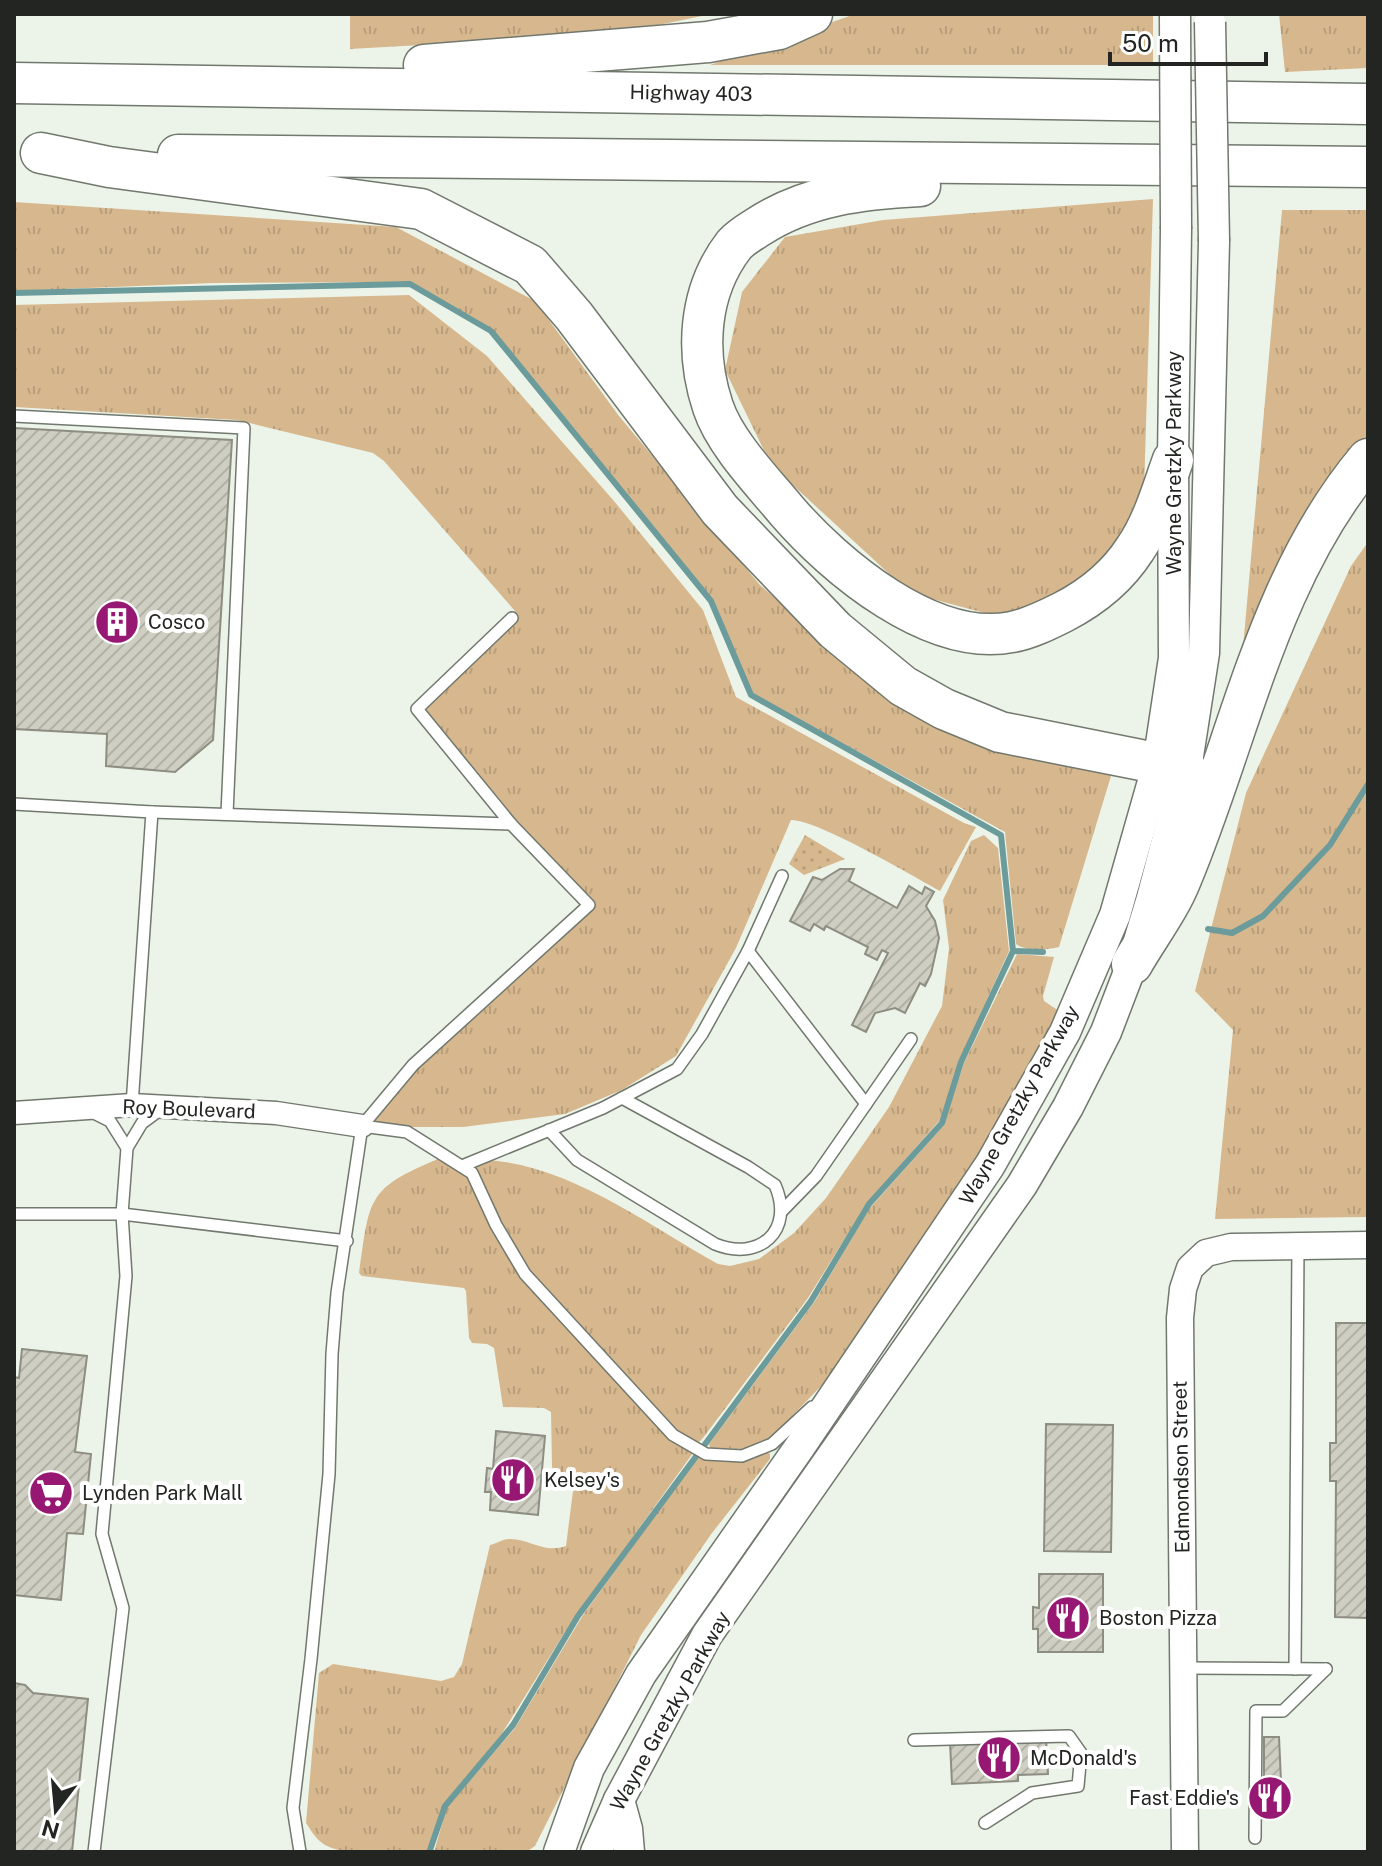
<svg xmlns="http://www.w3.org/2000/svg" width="1382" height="1866" font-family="'Public Sans',sans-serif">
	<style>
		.grass { fill: url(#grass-tufts) }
		.park { fill: url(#park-dots) }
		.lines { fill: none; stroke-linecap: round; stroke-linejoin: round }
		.stream { stroke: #6b9b9b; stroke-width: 6 }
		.building { fill: url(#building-hatch); stroke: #8d8d82; stroke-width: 2 }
		.service-casing { stroke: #71786e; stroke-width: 14 }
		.minor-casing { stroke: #71786e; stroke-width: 25 }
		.tertiary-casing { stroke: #71786e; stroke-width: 29 }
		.secondary-casing { stroke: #71786e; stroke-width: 33 }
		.motorway-casing { stroke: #71786e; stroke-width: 43 }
		.service { stroke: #fff; stroke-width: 11 }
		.minor { stroke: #fff; stroke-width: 22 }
		.tertiary { stroke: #fff; stroke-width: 26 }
		.secondary { stroke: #fff; stroke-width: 30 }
		.motorway { stroke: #fff; stroke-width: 40 }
		.secondary-bridge-casing { stroke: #71786e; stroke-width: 33; stroke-linecap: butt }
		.secondary-bridge { stroke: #fff; stroke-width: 30 }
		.labels { text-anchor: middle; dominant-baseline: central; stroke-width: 8; stroke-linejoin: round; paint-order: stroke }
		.street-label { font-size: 20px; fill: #222521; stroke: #fff }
		.poi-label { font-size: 20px; fill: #222521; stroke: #fff; text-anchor: start }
	</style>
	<defs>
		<pattern id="grass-tufts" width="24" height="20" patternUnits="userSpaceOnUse" patternTransform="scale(2)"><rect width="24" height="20" fill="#d7b88e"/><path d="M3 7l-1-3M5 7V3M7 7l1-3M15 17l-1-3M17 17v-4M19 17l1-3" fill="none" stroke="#b89e7a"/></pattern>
		<pattern id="park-dots" width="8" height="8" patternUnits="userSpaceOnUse" patternTransform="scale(2)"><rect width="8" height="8" fill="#d7b88e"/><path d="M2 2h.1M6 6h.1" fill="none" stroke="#b89e7a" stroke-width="1.8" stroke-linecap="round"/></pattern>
		<pattern id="building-hatch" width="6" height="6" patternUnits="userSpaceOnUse" patternTransform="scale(2)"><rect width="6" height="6" fill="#cecec2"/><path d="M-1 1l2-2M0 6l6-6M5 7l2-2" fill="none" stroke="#b1b1a6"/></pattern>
	</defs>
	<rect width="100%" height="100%" fill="#ecf4e9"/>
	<g class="grass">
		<polygon points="350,14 712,14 614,34 350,49"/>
		<polygon points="855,14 1153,14 1153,65 710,65"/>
		<polygon points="1279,14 1368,14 1368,68 1285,72"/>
		<polygon points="1153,199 1144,490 1123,543 1055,602 992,615 910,593 771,465 725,370 742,292 785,237 883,220"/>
		<path d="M14 202 396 227 535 301 619 416 760 585 881 689 1100 763 1111 776 1059 947C1047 950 1027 952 1016 944L1005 832 753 694 714 601 493 330 410 282 213 283 14 291Z"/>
		<polygon points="1282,210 1368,210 1368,443 1300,521 1241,670"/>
		<path d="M409 295 487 356 614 501 703 610 736 697 964 823 976 827 940 891C913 876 816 819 791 820L736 948 676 1056 622 1090 565 1114 463 1127H411L368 1123 414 1067 592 901 507 811 425 710 426 705 515 617V611L384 461 373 453 237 420 14 407V305Z"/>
		<polygon points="1368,542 1368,1217 1215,1219 1233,1030 1195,991 1246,793 1351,566"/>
		<path d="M984 835 998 848 1009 951 960 1059 940 1120 867 1203 808 1298 703 1438 698 1443 676 1433 527 1273 475 1174 476 1165 481 1160C564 1161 648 1225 718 1264L730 1266 759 1259 794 1233 826 1198 889 1107 942 1006 949 948 943 900 971 841Z"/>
		<polygon points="1017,954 1054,957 1043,996 1044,1001 1059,1011 979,1161 823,1384 771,1438 742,1449 710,1448 709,1444 815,1301 869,1209 944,1125 964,1063"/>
		<path d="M438 1159 462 1169 514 1261 692 1449 693 1453 565 1632 501 1735 444 1804 428 1852C397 1852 356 1859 327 1846 317 1841 312 1832 306 1823L319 1673 333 1664 441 1681 454 1677 462 1664 490 1545C495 1544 503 1539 509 1539 529 1538 543 1554 566 1546L574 1483 571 1473 554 1472 552 1467 551 1412 544 1408 503 1407 494 1348 487 1344 472 1343 469 1338 466 1291 464 1288 362 1276 359 1273C370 1200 365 1189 438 1159Z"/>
		<polygon points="766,1451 770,1454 770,1459 712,1533 641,1635 535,1846 526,1852 434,1852 447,1807 515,1728 583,1615 697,1458"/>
	</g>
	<polygon class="park" points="805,835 845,859 804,875 789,864"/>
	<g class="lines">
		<g class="stream">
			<polyline points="14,293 410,284 491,331 711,601 751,695 1001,835 1013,951 961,1062 942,1123 869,1204 811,1301 578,1616 513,1725 445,1806 430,1850"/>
			<polyline points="1208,929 1232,933 1263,916 1330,845 1368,784"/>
			<polyline points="1013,951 1043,952"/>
		</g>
	</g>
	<g class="building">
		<polygon points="14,428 232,440 213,740 175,772 106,766 107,734 14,729"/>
		<polygon points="840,869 854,869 849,881 897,908 909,886 922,894 925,887 934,892 926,906 935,921 939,938 931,974 925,986 920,983 905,1013 895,1008 875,1013 866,1032 852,1025 888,953 882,950 877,960 865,954 868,947 826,926 824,930 814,924 810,931 790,921 813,877 822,880"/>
		<polygon points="1336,1323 1368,1323 1368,1618 1335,1617 1336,1481 1330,1481 1330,1443 1336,1443"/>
		<polygon points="22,1349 87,1356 75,1452 91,1454 83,1534 67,1533 61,1600 14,1595 14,1377 19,1378"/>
		<polygon points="1046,1424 1113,1425 1111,1552 1044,1551"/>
		<polygon points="496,1431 545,1436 538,1515 490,1510 491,1492 485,1492 487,1468 493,1469"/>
		<polygon points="1039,1574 1103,1574 1103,1652 1038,1652 1038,1629 1033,1629 1033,1607 1039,1608"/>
		<polygon points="14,1683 25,1685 33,1693 88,1699 72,1852 14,1852"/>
		<polygon points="1264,1737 1279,1737 1282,1804 1278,1807 1261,1804 1261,1791 1264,1791"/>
		<polygon points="1046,1738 1048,1774 1018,1775 1018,1781 952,1784 950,1742"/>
	</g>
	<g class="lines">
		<g class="service-casing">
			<g id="service">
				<polyline points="14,416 244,428 227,814"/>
				<polyline points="14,804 152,812 132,1105"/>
				<polyline points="152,812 511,824 589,905 413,1065 362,1126 337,1293 332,1354 329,1474 311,1659 293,1808 300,1852"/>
				<polyline points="511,824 417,709 512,618"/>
				<polyline points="748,951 782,876"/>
				<polyline points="866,1104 911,1039"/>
				<polyline points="92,1112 110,1121 127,1148"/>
				<polyline points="362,1126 407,1132 472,1173 496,1225 525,1274 673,1435 706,1454 742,1456 772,1444 812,1407"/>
				<path d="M549 1130 577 1160 715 1244C759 1262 795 1231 775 1185L748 1167 622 1098"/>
				<polyline points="462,1166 603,1108 677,1069 702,1034 748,951 866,1104 816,1176 782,1211"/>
				<polyline points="14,1214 122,1214 347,1241"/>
				<polyline points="1184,1668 1326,1669"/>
				<polyline points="1295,1669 1298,1246"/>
				<polyline points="914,1740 1069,1736 1081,1753 1078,1786 1032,1793 985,1823"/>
				<polyline points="1255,1838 1256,1711 1283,1711 1326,1669"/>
				<polyline points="94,1852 123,1608 102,1534 126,1276 122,1214 127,1148 142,1123 161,1109"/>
			</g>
		</g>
		<g class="minor-casing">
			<polyline id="minor" points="14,1113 132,1105 276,1113 362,1126"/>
		</g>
		<g class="tertiary-casing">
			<polyline id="tertiary" points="1185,1852 1180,1318 1183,1289 1190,1268 1206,1253 1231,1247 1368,1245"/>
		</g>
		<g class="secondary-casing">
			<g id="secondary">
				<polyline points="619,1800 627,1829 629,1852"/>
				<polyline points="559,1852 589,1768 641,1674 799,1448 990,1165 1065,1032 1115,915 1158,764 1174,658 1173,460 1176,229"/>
				<polyline points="596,1852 619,1800 707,1635 1022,1185 1068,1107 1106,1032 1132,964 1152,898 1186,769 1204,653 1214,241"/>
			</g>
		</g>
		<g class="motorway-casing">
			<g id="motorway">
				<polyline points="424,65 708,42 779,29 812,14"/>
				<polyline points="14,83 1368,104"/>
				<polyline points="41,153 109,167 421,209 530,265 574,316 720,510 835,630 903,686 944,709 1000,732 1186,769"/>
				<polyline points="178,155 1368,167"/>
				<path d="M920 186C862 189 807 195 758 227 750 232 740 238 734 245 698 292 695 353 713 407 725 443 762 481 786 510 835 567 932 648 1012 632 1029 629 1047 620 1063 612 1092 597 1117 577 1135 549 1153 523 1162 490 1173 460"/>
				<path d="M1132 964C1148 936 1169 909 1181 879 1240 738 1267 579 1368 459"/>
			</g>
		</g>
		<use href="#service" class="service"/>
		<use href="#minor" class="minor"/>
		<use href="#tertiary" class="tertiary"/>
		<use href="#secondary" class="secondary"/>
		<use href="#motorway" class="motorway"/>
		<g class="secondary-bridge-casing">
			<g id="secondary-bridge">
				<polyline points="1175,14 1176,229"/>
				<polyline points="1210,22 1214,241"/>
			</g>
		</g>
		<use href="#secondary-bridge" class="secondary-bridge"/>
	</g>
	<defs>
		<g id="building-disc" transform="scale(2.3)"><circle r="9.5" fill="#961872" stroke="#fff"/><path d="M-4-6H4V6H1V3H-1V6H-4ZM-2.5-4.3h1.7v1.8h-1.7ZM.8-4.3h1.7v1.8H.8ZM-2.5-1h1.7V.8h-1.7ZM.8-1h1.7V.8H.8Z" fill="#fff"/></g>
		<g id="restaurant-disc" transform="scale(2.3)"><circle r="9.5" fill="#961872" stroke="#fff"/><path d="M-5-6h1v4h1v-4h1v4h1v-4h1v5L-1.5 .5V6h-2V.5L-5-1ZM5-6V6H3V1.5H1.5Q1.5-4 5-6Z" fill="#fff"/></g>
		<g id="supermarket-disc" transform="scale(2.3)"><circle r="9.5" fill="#961872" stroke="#fff"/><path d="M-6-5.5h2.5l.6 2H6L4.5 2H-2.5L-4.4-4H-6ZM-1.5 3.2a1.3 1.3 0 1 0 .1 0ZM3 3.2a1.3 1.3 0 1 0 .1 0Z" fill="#fff"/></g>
	</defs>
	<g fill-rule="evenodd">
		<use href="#building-disc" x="117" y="622"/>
		<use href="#restaurant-disc" x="513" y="1480"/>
		<use href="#supermarket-disc" x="51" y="1493"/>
		<use href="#restaurant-disc" x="1068" y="1618"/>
		<use href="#restaurant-disc" x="999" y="1758"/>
		<use href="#restaurant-disc" x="1270" y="1798"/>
	</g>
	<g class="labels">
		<g class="street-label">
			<text transform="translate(691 93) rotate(1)">Highway 403</text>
			<text transform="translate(1174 463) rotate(-90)">Wayne Gretzky Parkway</text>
			<text transform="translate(1019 1105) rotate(-61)">Wayne Gretzky Parkway</text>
			<text transform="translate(189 1109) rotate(2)">Roy Boulevard</text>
			<text transform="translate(1181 1467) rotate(-91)">Edmondson Street</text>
			<text transform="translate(670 1711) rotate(-61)">Wayne Gretzky Parkway</text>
		</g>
		<g class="poi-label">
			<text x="148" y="622">Cosco</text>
			<text x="544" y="1480">Kelsey's</text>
			<text x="82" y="1493">Lynden Park Mall</text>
			<text x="1099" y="1618">Boston Pizza</text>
			<text x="1030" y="1758">McDonald's</text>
			<text x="1239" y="1798" text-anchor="end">Fast Eddie's</text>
		</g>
	</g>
	<rect width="1382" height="1866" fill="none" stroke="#222521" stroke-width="32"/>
	<g transform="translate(56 1810) rotate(196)" stroke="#ffffff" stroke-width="6" paint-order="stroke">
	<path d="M0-6L14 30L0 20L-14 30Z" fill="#222521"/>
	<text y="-12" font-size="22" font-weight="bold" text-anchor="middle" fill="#222521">N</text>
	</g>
	<path d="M1110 52v12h156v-12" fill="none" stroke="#222521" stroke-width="4"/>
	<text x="1122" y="52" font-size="24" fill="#222521" stroke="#ffffff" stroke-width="6" paint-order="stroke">50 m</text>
</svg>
